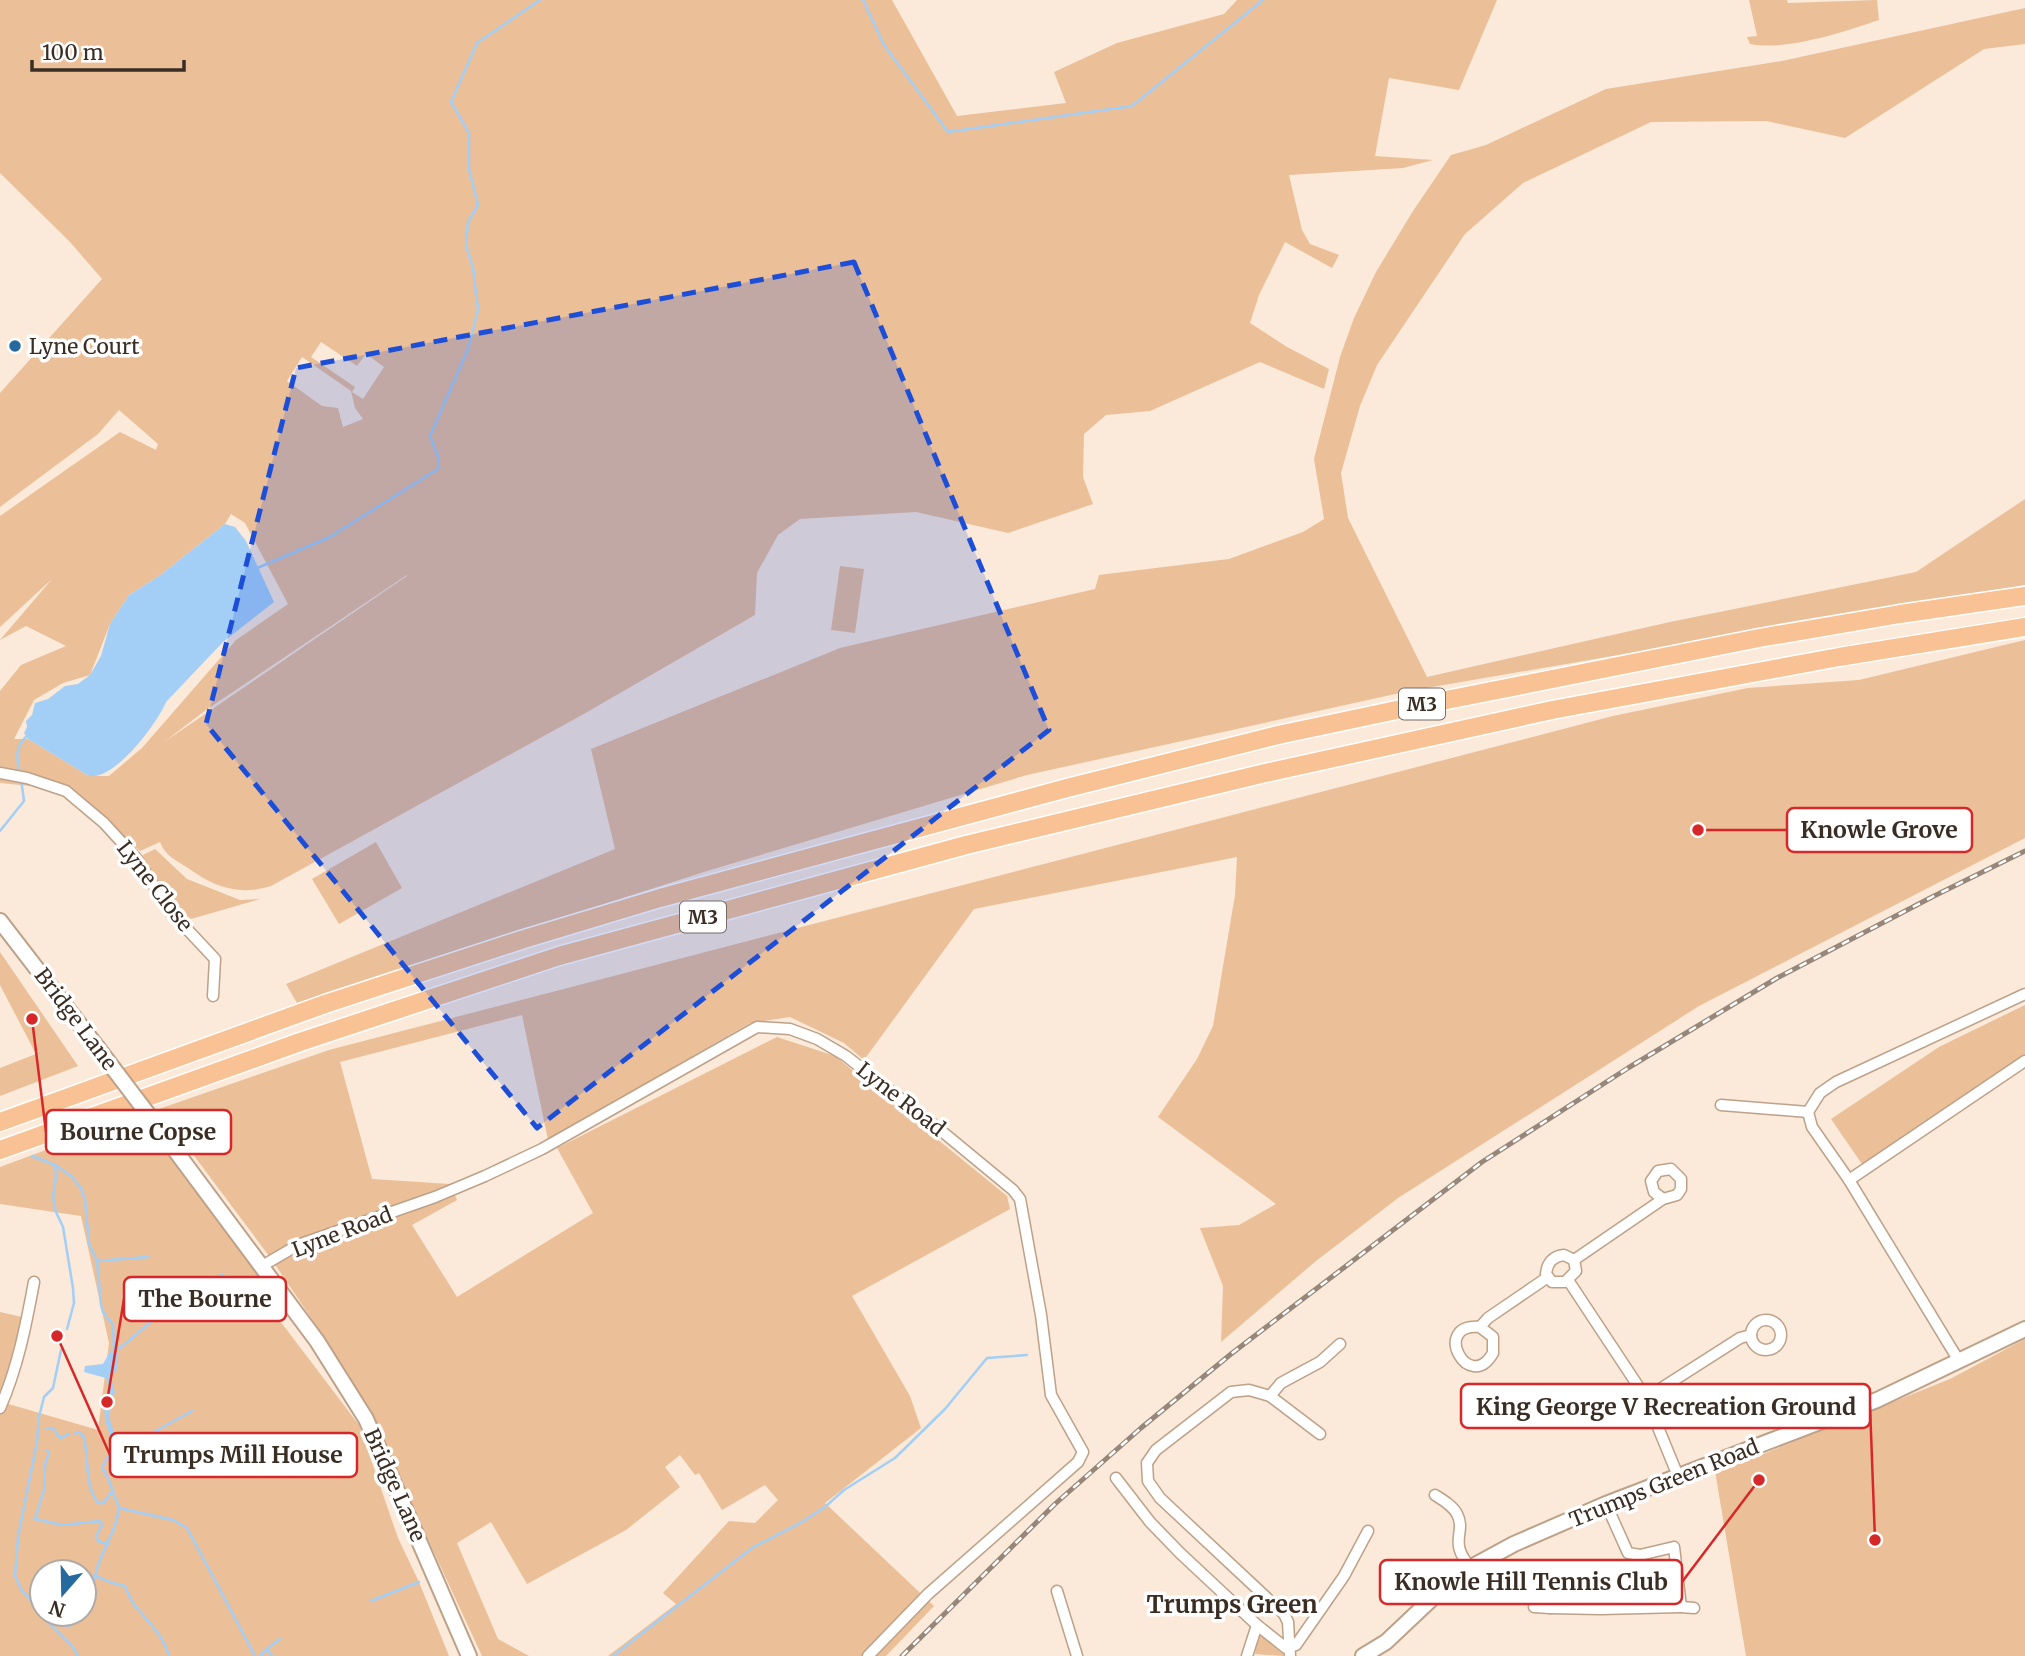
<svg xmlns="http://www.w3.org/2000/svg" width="2025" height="1656" font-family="Merriweather,serif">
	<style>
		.green { fill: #ebbf98; fill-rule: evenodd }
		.water { fill: #a3cff7 }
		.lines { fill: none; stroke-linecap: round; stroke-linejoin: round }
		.stream { stroke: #a3cff7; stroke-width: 2.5 }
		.street-casing { stroke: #bda188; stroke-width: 13 }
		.secondary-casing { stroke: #bda188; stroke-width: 18 }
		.highway-casing { stroke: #fff; stroke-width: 21 }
		.street { stroke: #fff; stroke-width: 10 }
		.secondary { stroke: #fff; stroke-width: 14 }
		.highway { stroke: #f8c294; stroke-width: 18 }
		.rail-casing { stroke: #96877a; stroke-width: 5 }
		.rail { stroke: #fff; stroke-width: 2.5; stroke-dasharray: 8; stroke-linecap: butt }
		.secondary-bridge-casing { stroke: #bda188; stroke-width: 18; stroke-linecap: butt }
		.secondary-bridge { stroke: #fff; stroke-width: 14 }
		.marked { fill: #1d4ed8; fill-opacity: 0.2; stroke: #1d4ed8; stroke-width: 5; stroke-dasharray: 14 9; stroke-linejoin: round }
		.poi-dot { fill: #26699e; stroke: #fff; stroke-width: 2.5 }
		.labels { text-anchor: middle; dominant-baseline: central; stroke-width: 7; stroke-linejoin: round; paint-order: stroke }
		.shield { fill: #fff; stroke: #756d66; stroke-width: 2 }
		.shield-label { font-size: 19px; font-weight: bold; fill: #3a2e24 }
		.poi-label { font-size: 21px; fill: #3a2e24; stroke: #fff; text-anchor: start }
		.street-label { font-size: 21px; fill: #3a2e24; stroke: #fff }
		.quarter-label { font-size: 24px; font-weight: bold; fill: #3a2e24; stroke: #fff }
		.leader { fill: none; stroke: #d62828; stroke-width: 2.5 }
		.callout-dot { fill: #d62828; stroke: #fff; stroke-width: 2.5 }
		.callout { fill: #fff; stroke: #d62828; stroke-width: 2.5 }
		.callout-label { font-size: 23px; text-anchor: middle; font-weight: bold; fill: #3a2e24 }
	</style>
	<rect width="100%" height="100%" fill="#fbe9d9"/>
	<g class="green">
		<path d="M0 0H892L957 116 1066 103 1054 72 1117 43 1224 14 1237 0H1497L1459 90 1389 78 1375 156 1433 160 1403 168 1289 175 1302 230 1310 244 1339 255 1332 268 1285 242 1259 295 1250 323 1287 347 1329 369 1324 389 1260 362 1150 411 1106 415 1084 434 1083 477 1093 504 1008 533 916 512 800 519 778 535 757 573 755 615 582 715 271 886C239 896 214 887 188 868 176 860 165 856 160 842L140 851 73 790 0 783V691L21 665 66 646 26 626 0 640 52 579 0 627V516L120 432 156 450 158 444 119 410 98 434 0 507V393L102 279 70 242 0 173ZM321 342 357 366 366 354 384 367 363 399 352 392 355 387 311 357ZM302 357 351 391 355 408 363 419 343 427 338 408 322 406 287 381ZM231 514 245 523 288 604 236 640 142 748 109 776H89L28 739H14L34 700 63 683 90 675 110 624 129 595 159 576 225 524ZM407 575V576L164 742 206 710Z"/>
		<path d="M1749 0H1787L1788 3 1877 0 1879 20C1843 32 1788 51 1750 44L1747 37 1757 36Z"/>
		<polygon points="2025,8 2025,44 1984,49 1845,138 1766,121 1651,122 1523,183 1465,234 1377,365 1360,406 1341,473 1348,518 1427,677 1670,622 1916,572 2025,499 2025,585 1409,691 1027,775 707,871 297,1003 286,984 615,849 591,749 840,648 1095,589 1099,575 1229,559 1303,532 1324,519 1314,459 1340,357 1354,318 1376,272 1413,211 1451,155 1486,145 1606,89 1782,61"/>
		<polygon points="840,566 864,569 855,633 831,630"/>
		<polygon points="2025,640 2025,838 1699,1006 1398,1198 1316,1261 1221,1342 1223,1286 1200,1228 1239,1225 1276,1204 1158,1117 1197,1059 1213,1026 1235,895 1237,857 974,909 864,1060 844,1043 790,1017 750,1023 548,1140 522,1015 340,1062 372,1179 450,1184 457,1200 412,1225 457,1297 593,1213 557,1148 777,1037 835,1056 1007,1196 1010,1209 852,1296 910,1396 921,1428 825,1503 934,1606 886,1656 608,1656 676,1604 663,1593 729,1521 755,1523 778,1500 765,1485 722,1510 699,1473 695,1475 680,1455 665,1467 680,1487 626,1530 527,1584 491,1522 457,1543 498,1639 529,1656 482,1656 370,1414 324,1337 272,1260 159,1109 329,1050 1613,716 1748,688 1859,680"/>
		<polygon points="376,842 402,888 339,924 312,879"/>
		<polygon points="155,849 187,879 240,900 260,899 184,921 141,856"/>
		<polygon points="0,952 78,1066 0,1096 0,1068 36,1054 0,985"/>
		<polygon points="2025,1005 2025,1057 1864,1167 1831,1119 1939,1047"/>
		<path d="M140 1115 263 1277 261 1296 359 1425 398 1538 419 1582 449 1656H0V1312L22 1317 5 1403 98 1430 109 1343 81 1216 0 1204V1167ZM42 1572H84V1614H42Z"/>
		<polygon points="2025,1339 2025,1656 1746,1656 1715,1471 1736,1465 1950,1379"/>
		<polygon points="1263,1635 1285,1653 1283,1656 1255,1654 1258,1637"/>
	</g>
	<g class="water">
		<path d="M225 524 235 527 246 541 274 602 223 642 166 702C157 724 114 781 89 776L28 739 24 733 27 727 26 721 32 715 35 703 48 699 65 686 78 684 90 675 101 656 110 624 129 595 159 576Z"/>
		<path d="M111 1350 119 1354 117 1357 118 1362 116 1372 110 1374 115 1392C106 1409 108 1418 116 1436L112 1439C104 1421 101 1408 110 1390L106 1378 84 1372 85 1366 103 1364Z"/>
	</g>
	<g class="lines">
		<g class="stream">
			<polyline points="863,0 884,45 948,132 1132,106 1263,0"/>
			<polyline points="255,569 330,537 438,469 439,459 430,436 468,349 478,310 473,268 466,245 468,222 478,205 469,169 469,133 451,102 477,43 540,0"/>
			<path d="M20 773C16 758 15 746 28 735"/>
			<polyline points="0,831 24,801 21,779"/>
			<polyline points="32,1156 55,1165 71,1176 81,1188 85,1200 89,1244 97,1261 101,1305 103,1312 113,1325 114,1351"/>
			<polyline points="55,1165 56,1177 53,1198 56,1212 63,1227 73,1288 74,1303 67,1329"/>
			<polyline points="97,1261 148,1257"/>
			<polyline points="114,1348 119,1349 167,1308 223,1274"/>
			<polyline points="61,1350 53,1388 44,1397 39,1417 37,1442 18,1537 15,1576 22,1591 28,1596 35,1609 72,1646 78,1656"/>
			<polyline points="46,1429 53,1428 60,1438 69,1434"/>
			<path d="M74 1434 78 1432 83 1435C90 1457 83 1483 98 1503H104L112 1491"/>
			<polyline points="113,1436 116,1441 102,1468 108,1478 119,1508 173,1520 187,1528 255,1656"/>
			<polyline points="46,1450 49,1452 45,1465 44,1490 35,1519 62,1525 100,1521 102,1525 96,1537 98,1541 108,1544"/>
			<polyline points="109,1457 192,1411"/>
			<path d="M119 1508C116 1533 100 1552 95 1576 106 1580 115 1585 125 1586 128 1593 131 1602 136 1607 149 1623 163 1635 169 1656"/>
			<polyline points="371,1601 419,1582"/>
			<path d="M67 1627C100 1610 82 1604 95 1577"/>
			<polyline points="267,1649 280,1639"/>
			<polyline points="260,1656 267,1649 272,1656"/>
			<polyline points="613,1656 752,1548 802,1522 825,1507 844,1490 895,1458 945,1409 987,1358 1027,1355"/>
		</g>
		<g class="street-casing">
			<g id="street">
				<polyline points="0,773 27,778 66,791 104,823 136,858 170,911 215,959 213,996"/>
				<polyline points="1721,1105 1808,1112"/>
				<polyline points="1849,1180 2025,1061"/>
				<path d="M1564 1255 1574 1260 1576 1271 1565 1282H1552L1546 1274C1547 1263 1553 1256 1564 1255Z"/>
				<polyline points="1574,1260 1663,1199 1677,1195 1681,1189 1681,1179 1671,1169 1658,1171 1651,1181 1654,1192 1663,1199"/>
				<polyline points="262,1266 298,1245 435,1197 485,1176 542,1149 757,1027 790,1029 817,1039 846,1056 933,1124 1013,1190 1020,1199 1041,1315 1051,1395 1083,1452 1078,1462 928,1594 868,1656"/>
				<polyline points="1568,1280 1646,1398"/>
				<circle cx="1766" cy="1335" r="15"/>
				<path d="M1480 1327 1493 1337V1353C1469 1395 1430 1323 1480 1327L1488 1318 1548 1277"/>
				<polyline points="1959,1361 1849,1180 1812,1127 1808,1112 1820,1093 1836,1082 2025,994"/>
				<polyline points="1270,1396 1281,1383 1320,1362 1340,1344"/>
				<path d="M0 1408C18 1367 26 1325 34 1282"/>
				<polyline points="1678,1476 1646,1398 1740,1338 1751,1335"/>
				<polyline points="1116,1478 1150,1522 1180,1553 1257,1625 1286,1648 1296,1645 1344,1576 1368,1531"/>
				<path d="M1435 1495C1443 1500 1453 1506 1457 1514 1467 1533 1447 1541 1471 1568"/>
				<polyline points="1539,1576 1550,1608 1601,1609 1681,1607 1674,1547 1640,1555 1628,1553 1606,1504"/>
				<polyline points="1057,1591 1077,1656"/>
				<polyline points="1534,1607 1550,1608"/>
				<polyline points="1681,1607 1694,1608"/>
				<polyline points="1247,1656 1257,1625"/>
				<polyline points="1290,1656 1288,1622 1284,1614 1160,1498 1148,1481 1147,1463 1156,1450 1231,1392 1249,1390 1270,1396 1320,1434"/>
			</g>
		</g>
		<g class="secondary-casing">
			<g id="secondary">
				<polyline points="0,921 97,1047"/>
				<polyline points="163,1134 317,1341 366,1419 469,1656"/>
				<polyline points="1363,1656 1386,1642 1457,1575 1514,1544 1606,1504 1877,1400 2025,1329"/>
			</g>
		</g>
		<g class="highway-casing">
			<g id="highway">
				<polyline points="0,1122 325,1004 524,939 660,898 1067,788 1278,735 1406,708 1759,638 1900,614 2025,596"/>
				<polyline points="0,1150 300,1042 559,956 966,845 1261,774 1552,710 1839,657 2025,627"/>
			</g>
		</g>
		<use href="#street" class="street"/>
		<use href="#secondary" class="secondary"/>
		<use href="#highway" class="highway"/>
		<g class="rail-casing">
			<polyline id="rail" points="902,1656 1055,1504 1141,1428 1231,1354 1482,1162 1628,1068 1777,978 1932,897 2025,851"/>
		</g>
		<use href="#rail" class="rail"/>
		<g class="secondary-bridge-casing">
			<polyline id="secondary-bridge" points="97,1047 163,1134"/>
		</g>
		<use href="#secondary-bridge" class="secondary-bridge"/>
	</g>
	<path class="marked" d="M854 262 1049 730 537 1128 206 724 296 368Z"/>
	<circle class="poi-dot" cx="15" cy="346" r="7"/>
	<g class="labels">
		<g class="shield">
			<rect x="1399" y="688.5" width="46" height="31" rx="5"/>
			<rect x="680" y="901.5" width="46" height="31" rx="5"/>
		</g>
		<g class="shield-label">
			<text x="1422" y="704">M3</text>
			<text x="703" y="917">M3</text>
		</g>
		<g class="poi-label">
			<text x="29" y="346">Lyne Court</text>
		</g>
		<g class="street-label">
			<text transform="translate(155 886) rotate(52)">Lyne Close</text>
			<text transform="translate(76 1019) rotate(53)">Bridge Lane</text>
			<text transform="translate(901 1099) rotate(38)">Lyne Road</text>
			<text transform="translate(342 1232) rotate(-21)">Lyne Road</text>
			<text transform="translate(1664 1483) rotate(-22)">Trumps Green Road</text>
			<text transform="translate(395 1485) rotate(66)">Bridge Lane</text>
		</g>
		<g class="quarter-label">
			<text x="1232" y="1604">Trumps Green</text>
		</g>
	</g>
	<path class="leader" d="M1698 830L1787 830M32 1019L46 1132M107 1402L124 1299M1875 1540L1870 1406M57 1336L110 1455M1759 1480L1682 1582"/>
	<g class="callout-dot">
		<circle cx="1698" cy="830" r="7"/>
		<circle cx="32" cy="1019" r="7"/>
		<circle cx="107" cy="1402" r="7"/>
		<circle cx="1875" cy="1540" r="7"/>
		<circle cx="57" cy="1336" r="7"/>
		<circle cx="1759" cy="1480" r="7"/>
	</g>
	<g class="callout">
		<rect x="1787" y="808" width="185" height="44" rx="7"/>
		<rect x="46" y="1110" width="185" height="44" rx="7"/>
		<rect x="124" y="1277" width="162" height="44" rx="7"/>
		<rect x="1461" y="1384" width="409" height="44" rx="7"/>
		<rect x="110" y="1433" width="247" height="44" rx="7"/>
		<rect x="1380" y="1560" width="302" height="44" rx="7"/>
	</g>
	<g class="callout-label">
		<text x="1879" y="838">Knowle Grove</text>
		<text x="138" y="1140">Bourne Copse</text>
		<text x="205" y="1307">The Bourne</text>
		<text x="1666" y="1415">King George V Recreation Ground</text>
		<text x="233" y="1463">Trumps Mill House</text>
		<text x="1531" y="1590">Knowle Hill Tennis Club</text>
	</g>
	<g transform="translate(63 1593) rotate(200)"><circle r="33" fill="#ffffff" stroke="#b0aba7" stroke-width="2"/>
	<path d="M0-5L12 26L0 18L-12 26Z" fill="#26699e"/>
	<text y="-10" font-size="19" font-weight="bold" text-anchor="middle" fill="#3a2e24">N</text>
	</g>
	<path d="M32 60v10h152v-10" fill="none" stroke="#3a2e24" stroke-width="3.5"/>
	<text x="42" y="60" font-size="21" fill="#3a2e24" stroke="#ffffff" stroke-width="5" paint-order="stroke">100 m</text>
</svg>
